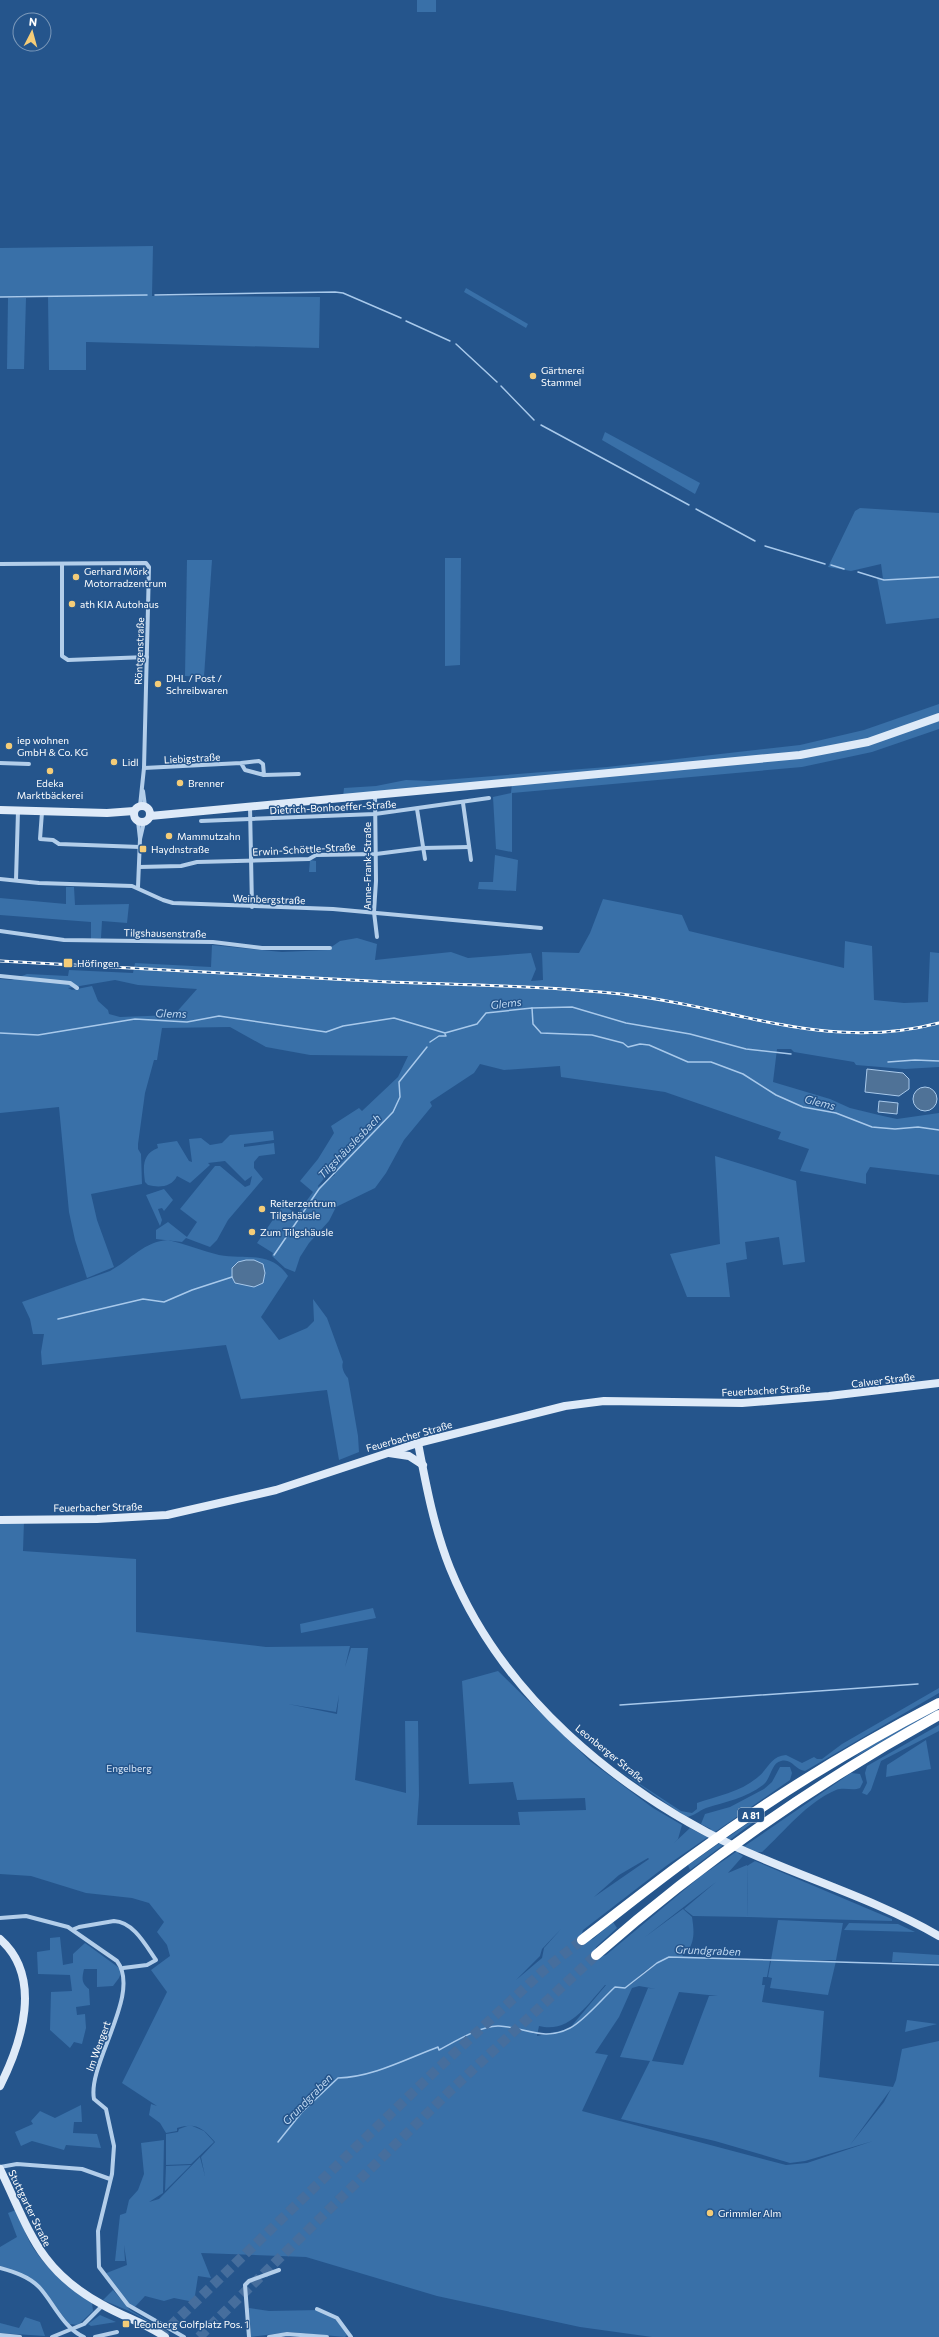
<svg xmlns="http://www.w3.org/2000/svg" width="939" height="2337" font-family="Commissioner,sans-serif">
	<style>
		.green { fill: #3970a8; fill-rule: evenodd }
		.water { fill: #4f7297; stroke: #a8c9eb }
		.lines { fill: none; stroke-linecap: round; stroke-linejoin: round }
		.stream { stroke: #a8c9eb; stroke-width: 1.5 }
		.highway-tunnel { stroke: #466e9d; stroke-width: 10; stroke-dasharray: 10 5; stroke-linecap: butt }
		.street { stroke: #b3ceea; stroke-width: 4 }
		.secondary { stroke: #deeaf8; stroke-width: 8 }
		.highway { stroke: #fff; stroke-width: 10 }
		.rail-casing { stroke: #fff; stroke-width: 3 }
		.rail { stroke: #25558c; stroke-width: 1.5; stroke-dasharray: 4.5; stroke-linecap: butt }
		.poi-dot { fill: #f4cc78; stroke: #25558c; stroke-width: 1.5 }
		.labels { text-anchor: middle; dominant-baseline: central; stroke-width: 3; stroke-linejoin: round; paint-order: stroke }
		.shield { fill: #25558c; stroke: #beccdc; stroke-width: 1 }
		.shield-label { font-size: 9px; font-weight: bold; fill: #fff }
		.poi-label { font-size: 10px; fill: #fff; stroke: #25558c; text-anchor: start }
		.street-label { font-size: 10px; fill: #fff; stroke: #25558c }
		.park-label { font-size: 10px; fill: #d8e7f8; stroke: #25558c }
		.water-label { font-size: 11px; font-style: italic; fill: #bfd8f1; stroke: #25558c }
	</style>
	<rect width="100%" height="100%" fill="#25558c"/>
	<g class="green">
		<rect x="417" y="0" width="19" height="12"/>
		<polygon points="153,246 152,296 320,297 319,348 86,342 86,370 49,370 48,296 0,297 0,248"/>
		<polygon points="466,288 528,324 526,328 464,292"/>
		<polygon points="8,298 26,298 24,369 7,369"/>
		<polygon points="605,432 700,483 695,494 602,440"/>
		<polygon points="860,508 939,513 939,618 886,624 877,578 883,579 881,564 851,571 828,567 855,511"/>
		<polygon points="445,558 461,558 460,665 445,666"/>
		<polygon points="187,560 212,560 204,677 185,676"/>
		<polygon points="939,704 939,729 872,752 802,767 512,793 512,852 496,849 493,797 511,793 512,783 343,797 344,788 376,786 406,780 430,781 607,767 800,745 864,730"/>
		<polygon points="495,855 518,860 516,891 478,889 479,882 493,882"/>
		<polygon points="310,860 316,861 316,872 309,872"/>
		<polygon points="66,887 74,887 75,905 129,904 127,923 102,921 101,938 91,939 91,922 0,915 0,898 66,904"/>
		<path d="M603 899 682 915 689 931 844 968 845 941 872 946 874 1000 904 1003 928 1002 930 952 939 953V1067L905 1069 856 1065 854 1062 794 1052 791 1049H777L773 1082 830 1099 850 1108 883 1116 897 1119 939 1113V1175L870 1167 866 1174V1184L800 1171 809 1149 778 1139 781 1132 665 1092 561 1077 560 1066 504 1070 480 1064 474 1073 430 1102 432 1106 404 1140 386 1173 375 1188 336 1207 329 1221 309 1243 300 1257 295 1272 285 1268 272 1256 273 1253 257 1243 283 1205 297 1214 313 1192 300 1181 318 1159 334 1133 331 1126 359 1108 362 1111 398 1077 408 1056 310 1055 266 1047 230 1027 162 1028 157 1060H154L145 1093 138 1144V1149L141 1154 142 1184 91 1194 97 1220 114 1267 87 1278 75 1240 69 1212 59 1107 0 1113V979L12 980 27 974 68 976 69 970 133 973 135 963 211 967 212 945 282 952 327 950 340 941 357 938 377 944 375 960 451 952 468 958 531 953 536 969 531 981 543 980 542 952 579 953 590 933ZM115 980 138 985 197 989 174 1015 120 1017 109 1014 108 1010 98 1001 92 986 72 990 68 988ZM331 1170 335 1175 318 1187V1186Z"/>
		<path d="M273 1131 274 1140 244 1144V1147L274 1143 275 1154 259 1156 254 1162V1168L263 1179 228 1220 217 1240 210 1247 186 1238 182 1242 156 1239V1230L168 1222 187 1237 197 1222 180 1209 215 1166H220L245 1187 250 1185 252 1176 245 1181 225 1161 208 1163 210 1165 190 1183 177 1176C172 1187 159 1188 148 1185L145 1182C143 1167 142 1154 158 1148L157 1144 177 1141 189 1161 192 1162 189 1139 201 1138 210 1145 222 1143 230 1135Z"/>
		<polygon points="715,1156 796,1181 805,1262 783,1265 779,1237 745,1242 747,1259 726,1263 730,1297 687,1297 670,1254 720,1244"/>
		<polygon points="164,1189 173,1200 164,1211 162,1208 158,1209 162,1220 160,1226 146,1195"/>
		<path d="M168 1240C186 1244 202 1251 219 1255 245 1260 270 1250 288 1276L261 1317 279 1340 307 1328 314 1321 313 1299 327 1318 343 1362C341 1367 344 1374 348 1378L358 1436 359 1452 339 1460 327 1390 241 1399 226 1345 42 1365 41 1352 44 1334H33L30 1319 22 1302 110 1271C130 1260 145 1241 168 1240Z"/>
		<path d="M24 1521 23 1551 136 1559V1632L266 1647 350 1646 345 1667 351 1648H368L355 1780 406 1793 405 1721H418L419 1795 417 1825H520L518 1812 586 1810 585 1798 517 1800 513 1782 469 1784 462 1681 498 1671 590 1761 653 1808 682 1825 678 1839 674 1843 690 1828 703 1835 711 1829 701 1824 705 1814 730 1807 764 1789 772 1782 780 1767H790L792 1773 790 1780 666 1866 583 1930 581 1937 587 1941 593 1939 613 1922 617 1928 596 1947 595 1951 600 1957 606 1955 701 1876 851 1773 860 1774 863 1782 860 1788C853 1791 844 1787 836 1790 807 1802 784 1832 762 1852H754L746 1847 738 1853 743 1856 728 1873 747 1865 748 1917 693 1916 684 1909 716 1882 645 1937 683 1909 692 1917C694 1930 695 1940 688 1951L681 1952 683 1956 770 1961 767 1977H763L762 1985H765L762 2002 824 2011 819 2077 893 2087 896 2080 902 2049 939 2041V2337H652L580 2327 437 2296 306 2257 201 2253 211 2278 198 2276 194 2302 174 2298 164 2301 145 2296 133 2309 104 2274 127 2265 124 2245 125 2261H115L120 2215 126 2213 129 2200 138 2190 144 2174 141 2143 164 2140 163 2193 149 2202 159 2199 200 2157 205 2176 201 2157 215 2142C203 2128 196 2122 177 2128V2131L166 2133 160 2123 149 2115 151 2104 157 2106 122 2083 167 1992 151 1970 170 1956 167 1945 157 1932 164 1922 149 1903 132 1898 86 1893 31 1876 0 1874V1523ZM339 1695 337 1714 288 1704 336 1712ZM648 1858 649 1859 594 1897 619 1875ZM561 1929 544 1948 542 1958 516 1980 540 1956 542 1949ZM681 1956 669 1957 658 1963 629 1986C643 1971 660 1957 681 1956ZM605 1985H611H606L601 1991 569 2029 537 2036 539 2026C569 2034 587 2005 605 1985ZM639 1986 656 1989 648 1988 620 2057 650 2061 621 2119 715 2141 790 2163 805 2161 873 2141 807 2163 786 2165 582 2111 608 2055 595 2053 619 2017 632 1988ZM679 1992 718 1996H709L683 2065 652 2061ZM891 2089 884 2102 850 2145Z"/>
		<polygon points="373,1608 376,1618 301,1633 300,1624"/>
		<path d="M939 1688V1693L805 1771C795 1770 792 1758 781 1761 771 1763 771 1779 763 1785 746 1798 725 1802 706 1808 698 1811 695 1816 686 1817L617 1769 681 1811 692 1813 697 1809V1803C717 1796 741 1792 758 1777 768 1769 771 1756 786 1755L802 1763 814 1757 817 1759H822L842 1744Z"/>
		<polygon points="939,1708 939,1709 850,1760 867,1748"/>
		<polygon points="939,1725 939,1731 881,1761 871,1790 867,1795 862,1793 867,1783 865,1773 867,1766"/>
		<polygon points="926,1740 931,1769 886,1777 887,1765"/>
		<polygon points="764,1812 764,1814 690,1870 688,1865"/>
		<polygon points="755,1861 892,1919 892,1921 748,1917 747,1866"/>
		<polygon points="778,1920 843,1923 836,1960 771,1960"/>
		<polygon points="849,1923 898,1924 915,1932 844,1930"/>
		<path d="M60 1937 63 1965 73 1963V1954L85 1943 122 1970 119 1978 113 1986 97 1987V1969H84C82 1978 81 1983 89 1989L90 2005 76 2007 77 2015 85 2014 86 2028 82 2044 74 2042 70 2048 50 2030 51 1992 72 1991 70 1975 38 1974 37 1952 50 1950V1938Z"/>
		<polygon points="893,1952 939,1955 939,1964 892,1962"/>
		<polygon points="771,1961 836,1961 828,1995 770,1988 772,1978 768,1977"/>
		<polygon points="907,2020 937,2024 905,2032"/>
		<polygon points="81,2105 82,2122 74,2122 73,2133 97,2134 101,2148 66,2145 64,2150 32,2141 21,2146 15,2132 33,2124 31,2121 40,2111 55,2118"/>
		<polygon points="190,2125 204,2131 214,2142 191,2164 166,2165 166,2134 178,2132 179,2129"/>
		<polygon points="191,2165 165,2191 166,2166"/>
		<path d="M16 2210C22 2223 27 2240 36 2252 50 2272 71 2289 92 2303L93 2311 78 2325 69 2324C45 2292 39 2280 0 2266V2247L17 2237 8 2213Z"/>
		<polygon points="113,2290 130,2310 166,2331 129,2311 103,2300"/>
		<polygon points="249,2308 269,2311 320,2310 336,2320 348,2334 345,2337 290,2332 251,2337"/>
		<polygon points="100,2315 116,2322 91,2326 88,2324"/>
		<polygon points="25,2317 40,2322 45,2336 0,2333 0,2323 19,2328"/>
	</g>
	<g class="water">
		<polygon points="867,1069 903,1073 909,1079 909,1089 899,1096 865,1092"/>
		<circle cx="925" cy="1099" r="12"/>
		<polygon points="879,1101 898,1103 897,1114 878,1112"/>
		<polygon points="246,1260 254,1260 263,1264 265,1273 263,1283 254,1287 235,1283 232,1277 232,1268 238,1262"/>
	</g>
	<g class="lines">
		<g class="stream">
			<polyline points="155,295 335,292 343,293 401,318"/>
			<polyline points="0,297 147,295"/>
			<polyline points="406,321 450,341"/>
			<polyline points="456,344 497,382"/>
			<polyline points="501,386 534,420"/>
			<polyline points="541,425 689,505"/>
			<polyline points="696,509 755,541"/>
			<polyline points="765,546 825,564"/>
			<polyline points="831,565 844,569"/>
			<polyline points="858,572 884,580 939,577"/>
			<polyline points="532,1008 572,1007 626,1023 690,1034 746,1049 791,1054"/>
			<polyline points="0,1033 38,1035 135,1019 187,1022 219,1016 326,1032 343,1026 394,1018 445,1033 477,1024 486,1013 532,1008 533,1024 541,1033 592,1035 623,1043 628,1047 640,1044 649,1045 688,1062 711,1062 743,1074 776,1095 803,1107 836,1113 872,1127 895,1129 918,1127 939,1130"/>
			<polyline points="430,1042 439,1036 446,1036 445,1034"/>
			<polyline points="888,1062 915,1060 939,1061"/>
			<polyline points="274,1255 319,1189 393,1112 400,1097 399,1082 427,1047"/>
			<polyline points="58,1319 143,1299 164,1302 192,1290 232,1277"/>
			<polyline points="620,1705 918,1684"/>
			<path d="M278 2142 302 2112 338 2078C373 2077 406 2059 438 2047L439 2050C454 2042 482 2025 499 2026 524 2027 544 2042 570 2028 583 2022 603 1998 615 1987L625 1988 657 1963 669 1957 939 1965"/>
		</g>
		<g class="highway-tunnel">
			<polyline points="159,2337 433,2073 544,1970 582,1940"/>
			<polyline points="199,2337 451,2090 596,1955"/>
		</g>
		<g class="street">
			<polyline points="0,564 146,563 149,567 144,768 140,806"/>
			<polyline points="62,564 62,656 68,660 147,657"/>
			<polyline points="0,763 29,764"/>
			<polyline points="144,768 241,763 245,770 264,775 263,764 259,761 241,763"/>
			<polyline points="264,775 299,774"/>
			<polyline points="143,791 145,806"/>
			<polyline points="375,794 376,881 374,912 377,937"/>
			<polyline points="463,803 471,860"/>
			<polyline points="250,807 252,907"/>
			<polyline points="417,809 425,859"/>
			<polyline points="42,812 40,839 53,840 59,844 140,847"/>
			<polyline points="201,821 375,814 489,798"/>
			<polyline points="140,839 144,822"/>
			<polyline points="139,867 181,866 197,862 309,859 316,855 376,854 423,848 469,847"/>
			<polyline points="0,879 39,883 132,886 163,900 173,903 333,909 541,928"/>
			<polyline points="16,880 18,811"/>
			<polyline points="138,887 140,839 138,821"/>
			<polyline points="0,931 64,940 213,942 262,948 330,948"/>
			<polyline points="0,976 70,983 77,988"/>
			<path d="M0 1918 26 1916 68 1927 117 1961C142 1994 87 2064 94 2099L106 2109 114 2146 112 2174 98 2231 99 2267 128 2305 184 2337"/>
			<path d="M74 1929 79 1927 114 1921C134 1922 146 1946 156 1960L147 1965 123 1968"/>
			<polyline points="0,2167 17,2164 82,2169 110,2179"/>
			<path d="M0 2268C14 2272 28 2276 39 2287 53 2302 64 2329 84 2337"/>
			<polyline points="317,2309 337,2318 351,2337"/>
			<polyline points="0,2335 20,2337"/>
			<polyline points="52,2337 84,2324 103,2305"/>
			<polyline points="95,2337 117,2332"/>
			<polyline points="249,2337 245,2285 249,2281 279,2270"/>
			<polyline points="269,2337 287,2334 327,2337"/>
		</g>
		<g class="secondary">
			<circle cx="142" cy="814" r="8"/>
			<polyline points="0,810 107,813 134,811"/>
			<polyline points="150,816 800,755 868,742 939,717"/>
			<path d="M418 1443C426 1485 434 1528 450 1568 501 1694 616 1790 736 1847 803 1878 875 1899 939 1936"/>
			<polyline points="389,1453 409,1456 423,1465"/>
			<polyline points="0,1520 97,1519 167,1515 276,1490 418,1443 565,1406 604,1401 742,1403 829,1396 939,1383"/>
			<path d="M0 1939C43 1977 22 2042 0 2086"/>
			<path d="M0 2169C30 2231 38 2270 103 2305 123 2317 146 2323 165 2337"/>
		</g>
		<g class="highway">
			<path d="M582 1940C620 1911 657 1881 696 1853 773 1797 854 1747 939 1703"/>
			<path d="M596 1955C702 1862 816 1783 939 1715"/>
		</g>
		<g class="rail-casing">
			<path id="rail" d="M0 961C130 968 259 975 389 982 466 985 544 986 621 994 732 1006 825 1053 939 1023"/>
		</g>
		<use href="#rail" class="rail"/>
	</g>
	<g class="poi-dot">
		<circle cx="533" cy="376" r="4"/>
		<circle cx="76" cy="577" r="4"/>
		<circle cx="72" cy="604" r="4"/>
		<circle cx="158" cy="684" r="4"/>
		<circle cx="9" cy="746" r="4"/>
		<circle cx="114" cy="762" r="4"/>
		<circle cx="50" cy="771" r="4"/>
		<circle cx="180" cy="783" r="4"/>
		<circle cx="169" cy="836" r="4"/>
		<rect x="139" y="845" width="8" height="8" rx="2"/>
		<rect x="63" y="958" width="10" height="10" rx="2"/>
		<circle cx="262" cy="1209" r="4"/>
		<circle cx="252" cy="1232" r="4"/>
		<circle cx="710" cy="2213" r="4"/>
		<rect x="122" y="2320" width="8" height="8" rx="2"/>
	</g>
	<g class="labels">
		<rect class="shield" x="738" y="1808" width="26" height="14" rx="3"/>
		<g class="shield-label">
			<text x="751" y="1815">A 81</text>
		</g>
		<g class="poi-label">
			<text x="541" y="370">Gärtnerei<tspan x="541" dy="12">Stammel</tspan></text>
			<text x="84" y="571">Gerhard Mörk<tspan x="84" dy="12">Motorradzentrum</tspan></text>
			<text x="80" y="604">ath KIA Autohaus</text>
			<text x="166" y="678">DHL / Post /<tspan x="166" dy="12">Schreibwaren</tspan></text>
			<text x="17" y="740">iep wohnen<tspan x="17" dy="12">GmbH &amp; Co. KG</tspan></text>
			<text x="122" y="762">Lidl</text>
			<text x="50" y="783" text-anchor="middle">Edeka<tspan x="50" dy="12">Marktbäckerei</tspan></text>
			<text x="188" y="783">Brenner</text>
			<text x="177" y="836">Mammutzahn</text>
			<text x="151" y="849">Haydnstraße</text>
			<text x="77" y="963">Höfingen</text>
			<text x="270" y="1203">Reiterzentrum<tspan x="270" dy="12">Tilgshäusle</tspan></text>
			<text x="260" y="1232">Zum Tilgshäusle</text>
			<text x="718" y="2213">Grimmler Alm</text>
			<text x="134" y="2324">Leonberg Golfplatz Pos. 1</text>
		</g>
		<g class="street-label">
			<text transform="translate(139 651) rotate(-88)">Röntgenstraße</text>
			<text transform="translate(192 758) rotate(-3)">Liebigstraße</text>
			<text transform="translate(333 807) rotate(-3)">Dietrich-Bonhoeffer-Straße</text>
			<text transform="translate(304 849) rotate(-3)">Erwin-Schöttle-Straße</text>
			<text transform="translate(367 866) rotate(-90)">Anne-Frank-Straße</text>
			<text transform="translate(269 899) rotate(2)">Weinbergstraße</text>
			<text transform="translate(165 933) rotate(1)">Tilgshausenstraße</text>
			<text transform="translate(883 1380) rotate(-7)">Calwer Straße</text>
			<text transform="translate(766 1390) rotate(-3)">Feuerbacher Straße</text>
			<text transform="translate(409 1436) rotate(-16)">Feuerbacher Straße</text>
			<text transform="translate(98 1507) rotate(-1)">Feuerbacher Straße</text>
			<text transform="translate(610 1753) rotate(39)">Leonberger Straße</text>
			<text transform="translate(98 2046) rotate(-70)">Im Wengert</text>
			<text transform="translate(30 2208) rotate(64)">Stuttgarter Straße</text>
		</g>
		<g class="park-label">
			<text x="129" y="1768">Engelberg</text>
		</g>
		<g class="water-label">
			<text transform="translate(506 1003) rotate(-7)">Glems</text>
			<text transform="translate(171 1013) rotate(1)">Glems</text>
			<text transform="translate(820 1102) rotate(14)">Glems</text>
			<text transform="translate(349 1146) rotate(-46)">Tilgshäuslesbach</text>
			<text transform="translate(708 1950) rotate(2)">Grundgraben</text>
			<text transform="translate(307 2099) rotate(-46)">Grundgraben</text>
		</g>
	</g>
	<g transform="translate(32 32) rotate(6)"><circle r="19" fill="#25558c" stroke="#7c99ba"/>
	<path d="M0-3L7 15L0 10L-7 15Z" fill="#f4cc78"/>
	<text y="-6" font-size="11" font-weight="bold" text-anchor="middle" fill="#ffffff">N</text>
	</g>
</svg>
